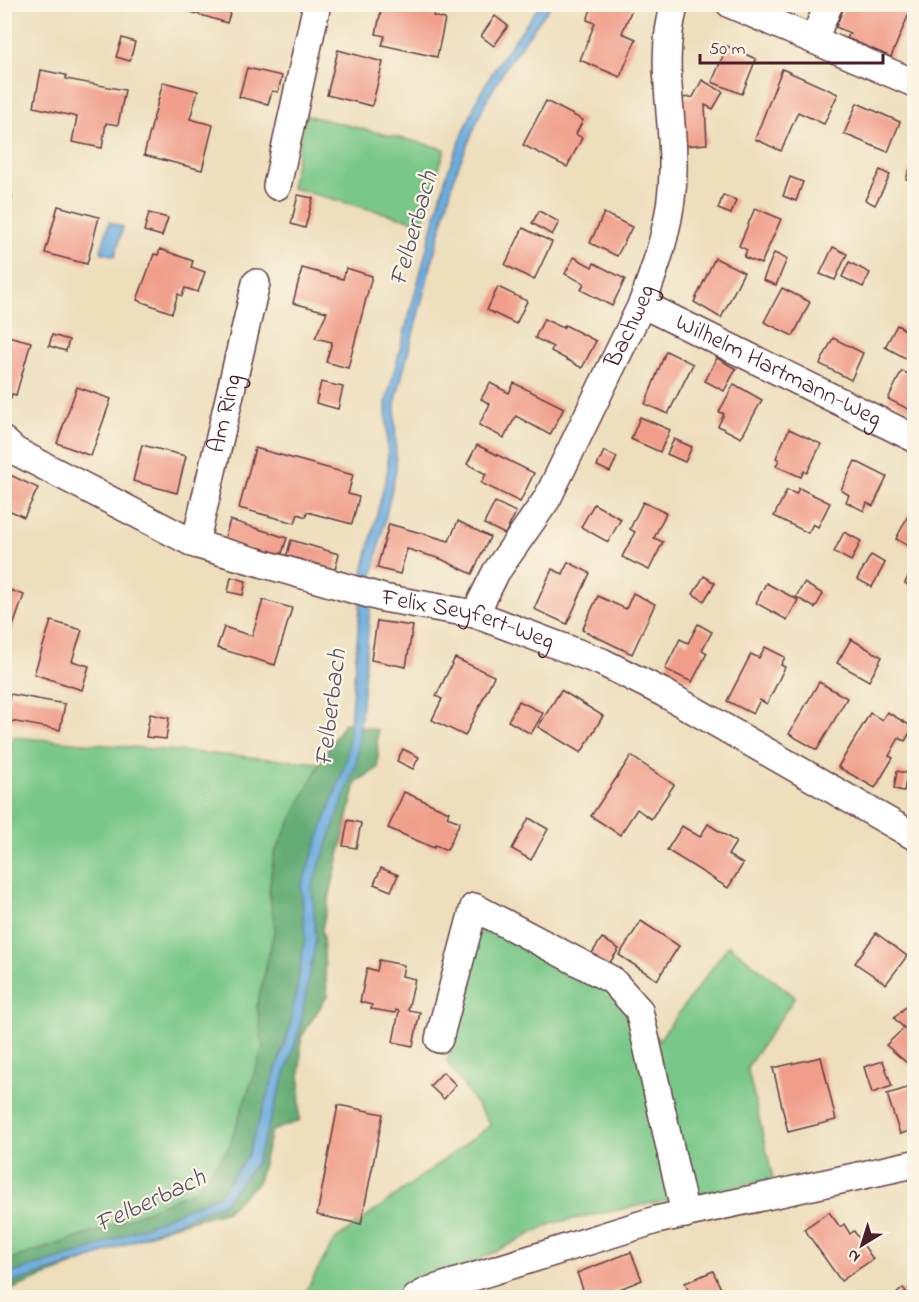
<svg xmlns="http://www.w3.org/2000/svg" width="919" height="1302" font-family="'Indie Flower',sans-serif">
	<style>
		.green { fill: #7ac889; stroke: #62745a; stroke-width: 1.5 }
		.forest { fill: #63ac75; stroke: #566650; stroke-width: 1.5 }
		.water { fill: #6baddf; stroke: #5a6685; stroke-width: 1.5 }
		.building { fill: #f09e8a }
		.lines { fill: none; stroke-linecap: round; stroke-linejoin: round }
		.minor-casing { stroke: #623c41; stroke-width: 30 }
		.minor { stroke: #fff; stroke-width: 27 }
		.labels { text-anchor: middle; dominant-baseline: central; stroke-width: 4.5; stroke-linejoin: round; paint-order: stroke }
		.street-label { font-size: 24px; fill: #4a1f2b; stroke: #fcf5e5 }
		.water-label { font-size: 26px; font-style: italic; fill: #56516a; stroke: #fcf5e5 }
	</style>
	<rect width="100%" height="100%" fill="#fcf5e5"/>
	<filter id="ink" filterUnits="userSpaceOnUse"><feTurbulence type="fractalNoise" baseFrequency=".0167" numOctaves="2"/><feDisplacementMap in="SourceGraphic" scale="12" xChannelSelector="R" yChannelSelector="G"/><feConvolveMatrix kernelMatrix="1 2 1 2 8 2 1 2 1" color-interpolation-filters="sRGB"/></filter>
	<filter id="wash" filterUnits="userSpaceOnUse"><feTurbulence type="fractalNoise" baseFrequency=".008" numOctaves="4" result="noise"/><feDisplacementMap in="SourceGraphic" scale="24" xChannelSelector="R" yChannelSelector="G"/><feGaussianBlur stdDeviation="1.35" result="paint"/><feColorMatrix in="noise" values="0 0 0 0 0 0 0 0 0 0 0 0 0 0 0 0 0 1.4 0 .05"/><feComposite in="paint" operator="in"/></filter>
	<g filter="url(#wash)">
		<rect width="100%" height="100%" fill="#eddebc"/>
		<g class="green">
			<polygon points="305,115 445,149 422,223 291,188"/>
			<polygon points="344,723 377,730 378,768 356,782 322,928 327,996 301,1037 299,1121 271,1131 258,1182 226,1211 168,1227 5,1292 4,806 12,737 320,763"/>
			<polygon points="499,924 612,992 659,1040 729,945 795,997 747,1067 773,1179 553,1223 403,1297 302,1298 334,1241 491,1125 447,1062 472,937"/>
		</g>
		<polygon class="forest" points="344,723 377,730 378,768 356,782 322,928 327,996 301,1037 299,1121 271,1131 258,1182 226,1211 168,1227 5,1292 5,1261 107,1228 197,1189 229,1147 263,1048 257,1006 275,928 269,891 274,854 320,763"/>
		<g class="water">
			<polygon points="540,5 551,5 507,65 486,101 455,174 395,403 396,470 373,574 357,761 312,887 316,939 299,1032 256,1163 224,1203 92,1258 5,1285 5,1275 89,1250 219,1195 247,1157 290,1028 305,939 301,887 347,758 363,572 388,469 386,402 447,173 478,97 500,60"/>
			<polygon points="109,222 123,227 115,256 101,252"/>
		</g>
		<g id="blocks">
			<g class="building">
				<polygon points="165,4 233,4 227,23"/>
				<polygon points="395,4 436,4 433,16 445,19 437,57 382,45 385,36 376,34 382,6 394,9"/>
				<polygon points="593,4 634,4 622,33 636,39 620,77 580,60 595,23 587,20"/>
				<polygon points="845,4 913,4 891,57 847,38 850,33 836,27"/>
				<polygon points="495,16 508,26 494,46 481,36"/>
				<polygon points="122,38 135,42 130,61 116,57"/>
				<polygon points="727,46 756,59 742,94 712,82"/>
				<polygon points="338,50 383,62 372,106 327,95"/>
				<polygon points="247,68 282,76 278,92 272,91 268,104 239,97"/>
				<polygon points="782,69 838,94 824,124 798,112 781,151 755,139"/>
				<polygon points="41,70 66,75 66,79 125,90 118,125 106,123 102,148 72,142 77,117 34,107"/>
				<polygon points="702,80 723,92 713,109 705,105 707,144 683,146 680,98 693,97"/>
				<polygon points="163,82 198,91 190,119 213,125 202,170 144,155"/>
				<polygon points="546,101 583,120 576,134 582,138 567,167 523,145"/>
				<polygon points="857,103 900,122 888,152 844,134"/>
				<polygon points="914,159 914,183 906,179"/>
				<polygon points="880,170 890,175 875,205 865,200"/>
				<polygon points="790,177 803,182 796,201 783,196"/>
				<polygon points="4,194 12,196 5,225 4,225"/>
				<polygon points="298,195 313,198 305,228 291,224"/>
				<polygon points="723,195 736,200 731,214 718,209"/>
				<polygon points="58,206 99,217 87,264 45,253"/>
				<polygon points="755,208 781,219 761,264 744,257 747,250 739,246"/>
				<polygon points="539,211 559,222 552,235 532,223"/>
				<polygon points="149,213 168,218 162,236 144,231"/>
				<polygon points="604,213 632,227 617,256 590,243"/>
				<polygon points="523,228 552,242 534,280 505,265"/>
				<polygon points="833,247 847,254 835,280 820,274"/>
				<polygon points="160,249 193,261 191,267 205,272 198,292 185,288 182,296 178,294 172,313 137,300 154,254 158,255"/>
				<polygon points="774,253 787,259 776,285 763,280"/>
				<polygon points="574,257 592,267 594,263 625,279 612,306 581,290 584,283 565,274"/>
				<polygon points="715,258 744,272 721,318 694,302"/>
				<polygon points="849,262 870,273 863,287 842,277"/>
				<polygon points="302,268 343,279 346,268 372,276 348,368 326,362 332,342 315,338 327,312 293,303"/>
				<polygon points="498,287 527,301 516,324 487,310"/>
				<polygon points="782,288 810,302 793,336 764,322"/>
				<polygon points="544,319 563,328 565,325 596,341 582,368 551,351 553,347 535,338"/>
				<polygon points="897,325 914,335 914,350 909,360 885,347"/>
				<polygon points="4,335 31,342 16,395 12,394 11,399 4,397"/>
				<polygon points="52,335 69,340 66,351 49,346"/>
				<polygon points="833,338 863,353 851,380 820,364"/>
				<polygon points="666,351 693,364 668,414 645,404"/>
				<polygon points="717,358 736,369 724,391 705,381"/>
				<polygon points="902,371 914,377 914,412 888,399"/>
				<polygon points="321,382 343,387 338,409 316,403"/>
				<polygon points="490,383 509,393 514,383 564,408 550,435 516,416 504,438 479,425 490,404 481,399"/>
				<polygon points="734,384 762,400 741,438 718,426 724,414 719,412"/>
				<polygon points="77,387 111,399 91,456 57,443"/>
				<polygon points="640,417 670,430 660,452 631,439"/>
				<polygon points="789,429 821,444 807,473 804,471 801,477 776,466 779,460 776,458"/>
				<polygon points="674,439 692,447 685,462 667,454"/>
				<polygon points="142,445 186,456 177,493 133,481"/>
				<polygon points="477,445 534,473 520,502 481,483 486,474 467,464"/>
				<polygon points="255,448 353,475 348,494 359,497 352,524 307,512 306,517 298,514 295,523 239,508"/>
				<polygon points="604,451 617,457 610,472 597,466"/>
				<polygon points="855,461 887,477 873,506 867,503 864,511 846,502 849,495 841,490"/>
				<polygon points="4,472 38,488 24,517 4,508"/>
				<polygon points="799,488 830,503 818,527 813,524 808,533 774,516 787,490 796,494"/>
				<polygon points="495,502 516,512 505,534 484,524"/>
				<polygon points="643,502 666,513 654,538 663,542 649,570 622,557 635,532 630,529"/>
				<polygon points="594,504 621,519 608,542 581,527"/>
				<polygon points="914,504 914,549 896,539"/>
				<polygon points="230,520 287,538 280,559 224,541"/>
				<polygon points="458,521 490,537 472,574 441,559 407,549 400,574 377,568 389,524 449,541"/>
				<polygon points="844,532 861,541 851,561 834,552"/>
				<polygon points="291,540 339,554 334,574 285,561"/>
				<polygon points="871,555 885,563 872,587 857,579"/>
				<polygon points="568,562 590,573 567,624 534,609 552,569 563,574"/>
				<polygon points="914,565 914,589 905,583"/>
				<polygon points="704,576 715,583 704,601 693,594"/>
				<polygon points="231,577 246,581 243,595 228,592"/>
				<polygon points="766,583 798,600 787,620 756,603"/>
				<polygon points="804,583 823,594 815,608 796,597"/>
				<polygon points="4,588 24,595 5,649 4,649"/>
				<polygon points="633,593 655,604 632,654 582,630 598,596 626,609"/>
				<polygon points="263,600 292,608 275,665 217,648 224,627 252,636"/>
				<polygon points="51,621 82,630 72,661 89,666 82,690 34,674"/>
				<polygon points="377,621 413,626 406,667 371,660"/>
				<polygon points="698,624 712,632 702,650 707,653 692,682 665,669 680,639 688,643"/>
				<polygon points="851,639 882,657 869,681 837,663"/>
				<polygon points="765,647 785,657 781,665 785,667 767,704 760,700 753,714 727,701 751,654 759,658"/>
				<polygon points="455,658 494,676 465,736 432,720 442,699 436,696"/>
				<polygon points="819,682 847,698 817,750 789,734"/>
				<polygon points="561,690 603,716 581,753 538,727"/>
				<polygon points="10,694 65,704 60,730 5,720"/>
				<polygon points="519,701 543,713 531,734 508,721"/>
				<polygon points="887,712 913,727 905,741 899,738 889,756 893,758 875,788 838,767 870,713 882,720"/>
				<polygon points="150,714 169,718 166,739 146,737"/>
				<polygon points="403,749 419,757 413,769 397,761"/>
				<polygon points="631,756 674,785 651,819 637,809 620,835 591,816"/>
				<polygon points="897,771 907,773 904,791 894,789"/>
				<polygon points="404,792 449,812 447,817 460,822 447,850 435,845 434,848 388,828"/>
				<polygon points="529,818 548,829 531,860 512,849"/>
				<polygon points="348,820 361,823 356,848 343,846"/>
				<polygon points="708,824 736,842 728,855 743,864 728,888 667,850 682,826 700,837"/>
				<polygon points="381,868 398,875 391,891 374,884"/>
				<polygon points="641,921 679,946 657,980 619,955"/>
				<polygon points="876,933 907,956 886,984 855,963"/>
				<polygon points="602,938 619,949 607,967 590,956"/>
				<polygon points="379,960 404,965 402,976 415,979 408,1010 420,1012 413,1046 393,1042 399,1011 396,1010 395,1013 371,1009 372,1005 360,1002 367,968 377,971"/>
				<polygon points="914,999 914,1069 886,1045 904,1028 894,1018"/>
				<polygon points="821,1057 836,1120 788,1132 773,1068"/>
				<polygon points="883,1061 892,1086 872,1093 864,1067"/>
				<polygon points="443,1072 456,1085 444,1099 430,1086"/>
				<polygon points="914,1086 914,1130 900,1134 887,1094"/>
				<polygon points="338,1105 383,1114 361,1224 317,1215"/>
				<polygon points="829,1212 840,1227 844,1224 850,1234 854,1231 873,1259 841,1281 804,1229"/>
				<polygon points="631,1252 642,1280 612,1292 616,1298 586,1298 577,1273"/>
				<polygon points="713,1271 725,1298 692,1298 685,1283"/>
				<polygon points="903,1288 911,1298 892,1298"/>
			</g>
		</g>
	</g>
	<g filter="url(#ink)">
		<use href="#blocks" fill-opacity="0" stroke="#623c41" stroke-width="1.5"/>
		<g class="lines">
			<g class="minor-casing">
				<g id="minor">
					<polyline points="730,4 914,83"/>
					<polyline points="814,39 829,4"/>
					<polyline points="277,186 317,4"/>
					<path id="s1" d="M642 304 914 438"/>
					<path id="s2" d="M4 441 15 451 195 544 383 598 475 614 602 662 664 693 914 836"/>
					<path id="s3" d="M195 544 256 283"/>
					<path id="s4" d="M475 614 496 572 547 499 642 304C658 262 673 215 673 170 674 114 658 59 675 4"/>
					<polyline points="439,1039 474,907 612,980 639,1010 685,1214"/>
					<polyline points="416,1298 428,1291 656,1220 914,1164"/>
				</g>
			</g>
			<use href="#minor" class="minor"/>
		</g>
	</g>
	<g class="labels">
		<g class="street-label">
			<text stroke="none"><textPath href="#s4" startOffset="328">Bachweg</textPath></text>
			<text stroke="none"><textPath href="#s1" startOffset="152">Wilhelm Hartmann-Weg</textPath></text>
			<text stroke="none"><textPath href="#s3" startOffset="134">Am Ring</textPath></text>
			<text stroke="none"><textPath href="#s2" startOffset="501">Felix Seyfert-Weg</textPath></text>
		</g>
		<g class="water-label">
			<text transform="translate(415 229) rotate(-74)">Felberbach</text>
			<text transform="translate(332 708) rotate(-83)">Felberbach</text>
			<text transform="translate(151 1202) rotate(-25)">Felberbach</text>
		</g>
	</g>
	<rect width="919" height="1302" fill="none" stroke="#fcf5e5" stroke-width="24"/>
	<g transform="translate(862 1245) rotate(218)" stroke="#fcf5e5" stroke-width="4.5" paint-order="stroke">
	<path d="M0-4.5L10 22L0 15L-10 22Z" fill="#4a1f2b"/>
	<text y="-9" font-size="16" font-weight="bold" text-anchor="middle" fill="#4a1f2b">N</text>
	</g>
	<path d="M700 54v9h183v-9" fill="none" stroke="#4a1f2b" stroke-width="3"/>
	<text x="709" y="54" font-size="18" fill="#4a1f2b" stroke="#fcf5e5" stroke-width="4.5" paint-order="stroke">50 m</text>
</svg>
